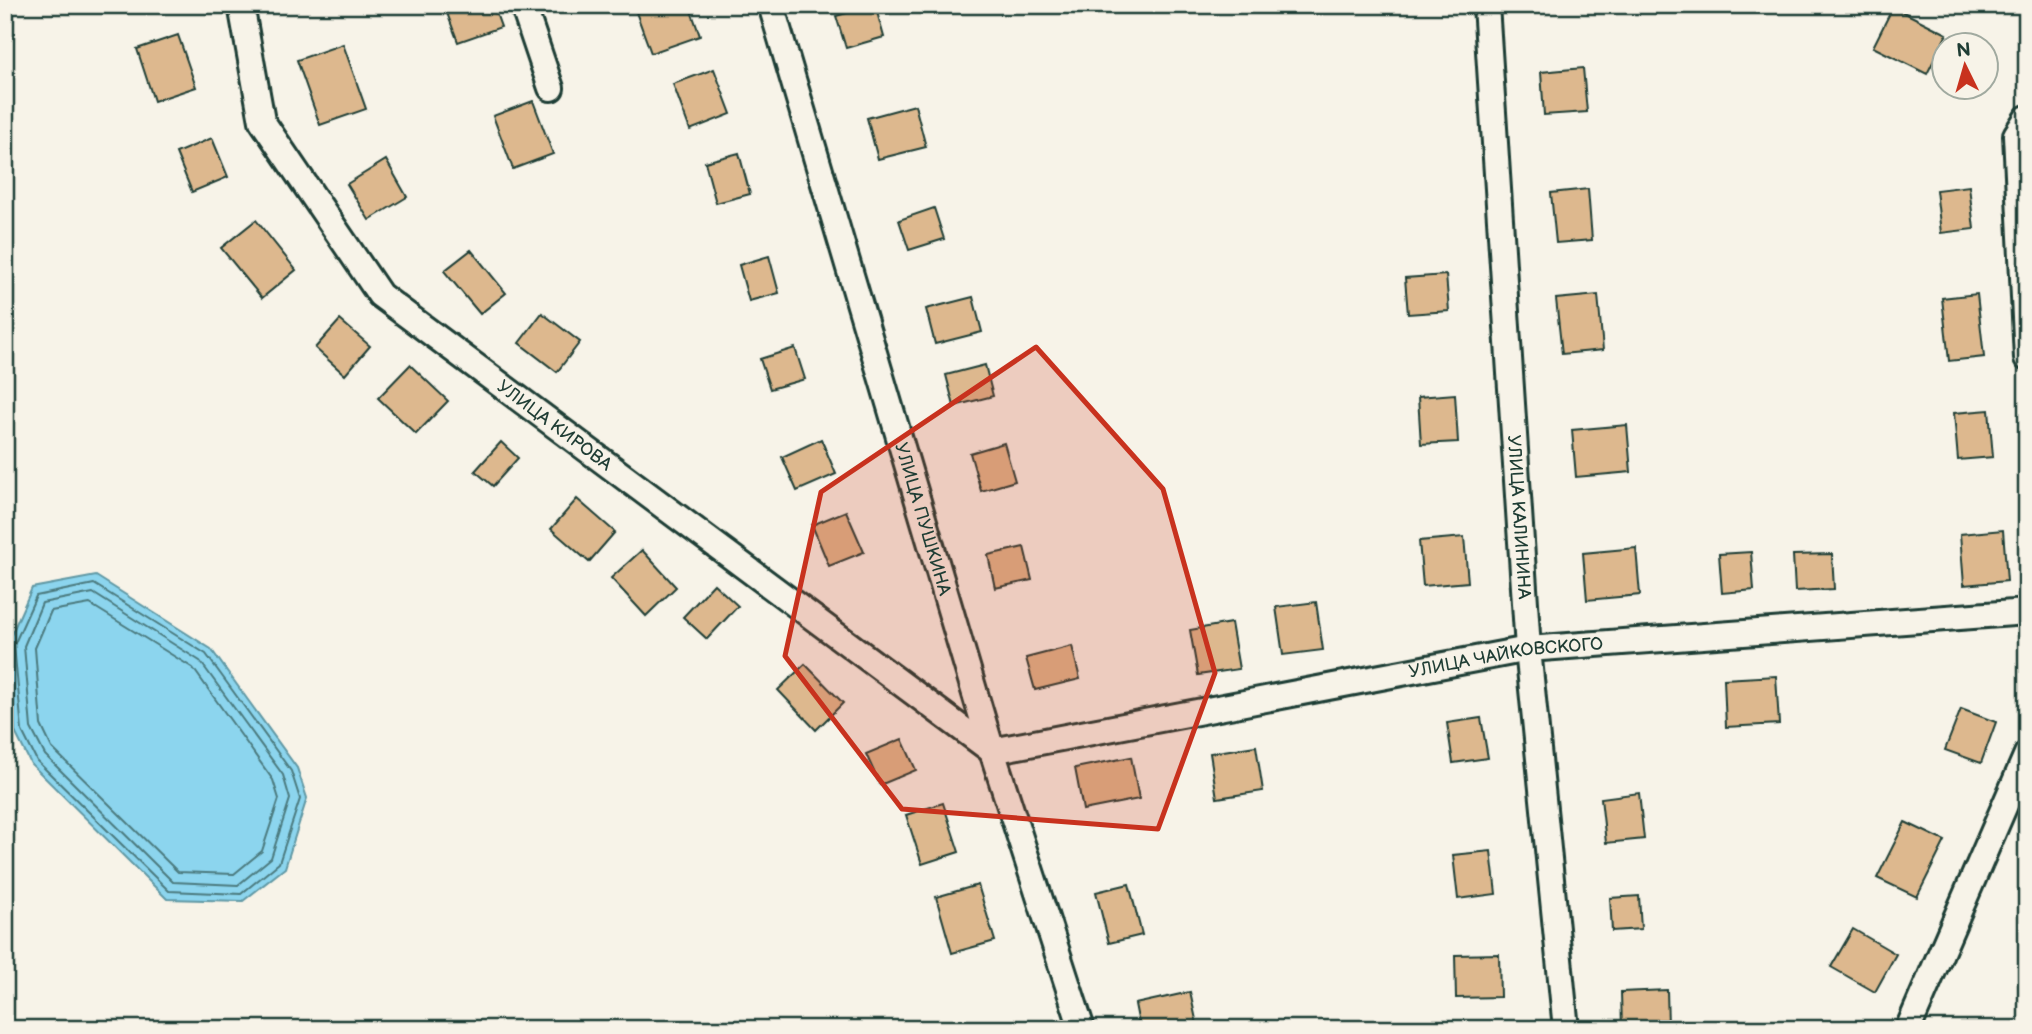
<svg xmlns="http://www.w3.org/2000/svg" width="2032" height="1034" font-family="'Balsamiq Sans',sans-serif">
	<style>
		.water { fill: #8cd5ee; stroke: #6098a4; stroke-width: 2 }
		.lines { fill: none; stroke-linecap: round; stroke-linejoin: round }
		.shore { stroke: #4b7a7e; stroke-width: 2 }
		.building { fill: #ddb88e; stroke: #1f3d34; stroke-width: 2 }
		.street-casing { stroke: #1f3d34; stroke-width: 30 }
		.street { stroke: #f7f3e8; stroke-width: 24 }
		.marked { fill: #c8321e; fill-opacity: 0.2; stroke: #c8321e; stroke-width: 5; stroke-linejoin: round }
		.labels { text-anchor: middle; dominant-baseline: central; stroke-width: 5; stroke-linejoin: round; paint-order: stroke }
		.street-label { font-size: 18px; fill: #1f3d34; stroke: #f7f3e8 }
	</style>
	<rect width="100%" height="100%" fill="#f7f3e8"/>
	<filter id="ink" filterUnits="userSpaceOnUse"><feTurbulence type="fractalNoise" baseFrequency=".0143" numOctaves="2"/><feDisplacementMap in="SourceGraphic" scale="14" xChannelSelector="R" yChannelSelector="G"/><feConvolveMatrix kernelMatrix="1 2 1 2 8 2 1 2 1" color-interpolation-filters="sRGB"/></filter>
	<g filter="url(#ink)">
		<polygon class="water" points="96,576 211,649 297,768 307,798 285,868 243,901 167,899 31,764 15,732 8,642 32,588"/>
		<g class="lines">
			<g class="shore">
				<polygon points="94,584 206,654 291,771 300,799 279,863 241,894 169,891 37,761 22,731 14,645 36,596"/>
				<polygon points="93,593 200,661 283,775 290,799 271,858 238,885 173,882 45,755 31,728 24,646 42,603"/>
				<polygon points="90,604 193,668 273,780 279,799 262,851 234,874 178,872 52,748 41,725 35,648 51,611"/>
			</g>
		</g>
		<g class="building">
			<polygon points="444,5 493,5 501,27 458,42"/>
			<polygon points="655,5 689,5 700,36 651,53 636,12"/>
			<polygon points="875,5 884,37 846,48 836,16"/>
			<polygon points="1893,7 1947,34 1927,74 1873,47"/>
			<polygon points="178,35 196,87 154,101 137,49"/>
			<polygon points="343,44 366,109 320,125 297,60"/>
			<polygon points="1583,68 1587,112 1544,115 1541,72"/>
			<polygon points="714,69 731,114 690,130 673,84"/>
			<polygon points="533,101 553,154 513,169 493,116"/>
			<polygon points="915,105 926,147 878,159 867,118"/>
			<polygon points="212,138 228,177 192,192 176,153"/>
			<polygon points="739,153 750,194 716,203 705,162"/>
			<polygon points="386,160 407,197 369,220 347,184"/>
			<polygon points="1969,186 1974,229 1941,233 1936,190"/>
			<polygon points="1588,189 1592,240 1556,243 1551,193"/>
			<polygon points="934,208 944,239 909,250 899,220"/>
			<polygon points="256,220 296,270 262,298 221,248"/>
			<polygon points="471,250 506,293 480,314 444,271"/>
			<polygon points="769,256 779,293 749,301 739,265"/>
			<polygon points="1446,275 1449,311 1408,314 1405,278"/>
			<polygon points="1977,294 1984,357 1949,361 1942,298"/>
			<polygon points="1598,295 1603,350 1562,354 1556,299"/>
			<polygon points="973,297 982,332 935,344 926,309"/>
			<polygon points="542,313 580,342 557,372 519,343"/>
			<polygon points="340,320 370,346 345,375 315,348"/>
			<polygon points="795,348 805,379 770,389 760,359"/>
			<polygon points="410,365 448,401 416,434 378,398"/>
			<polygon points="985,365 993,396 954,406 946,375"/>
			<polygon points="1455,394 1458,442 1421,444 1418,397"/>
			<polygon points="1989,410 1993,457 1958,460 1954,413"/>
			<polygon points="1627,425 1631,472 1576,477 1572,430"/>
			<polygon points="821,439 836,474 797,491 782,457"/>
			<polygon points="501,442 518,458 493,486 475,471"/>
			<polygon points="1004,443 1015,481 981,491 970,453"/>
			<polygon points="577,499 615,532 589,562 551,529"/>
			<polygon points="846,511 864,552 829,566 812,525"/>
			<polygon points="2003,530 2007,581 1964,585 1960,534"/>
			<polygon points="1464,537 1468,582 1423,586 1419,541"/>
			<polygon points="1024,547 1032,580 995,588 988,555"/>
			<polygon points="1636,548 1640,595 1587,600 1583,553"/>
			<polygon points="642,550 676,587 646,616 611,578"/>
			<polygon points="1751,552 1754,590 1722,593 1719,554"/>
			<polygon points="1832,554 1834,589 1795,591 1793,555"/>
			<polygon points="714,584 738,606 707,639 683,617"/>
			<polygon points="1316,602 1323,650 1283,655 1276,607"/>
			<polygon points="1231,623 1239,669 1198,675 1190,630"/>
			<polygon points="1072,646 1080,679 1035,690 1026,658"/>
			<polygon points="805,664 843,703 816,730 778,690"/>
			<polygon points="1776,676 1779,724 1726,727 1724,679"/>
			<polygon points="1961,709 1996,722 1981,763 1945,750"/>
			<polygon points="1481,718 1488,758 1453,763 1447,723"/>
			<polygon points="902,739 916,770 880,785 866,754"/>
			<polygon points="1256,746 1263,791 1217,798 1210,753"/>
			<polygon points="1131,757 1139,799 1083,810 1075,768"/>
			<polygon points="1639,793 1644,839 1606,843 1601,798"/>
			<polygon points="943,803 959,852 922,864 906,815"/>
			<polygon points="1905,822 1945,841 1917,897 1877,878"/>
			<polygon points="1491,851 1496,894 1458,899 1453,855"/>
			<polygon points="1129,884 1142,935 1109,943 1096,892"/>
			<polygon points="978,885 995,941 952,953 936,897"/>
			<polygon points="1639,896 1641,929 1612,931 1610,898"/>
			<polygon points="1853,929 1896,954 1875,992 1831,967"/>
			<polygon points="1499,954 1500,997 1456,998 1455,955"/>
			<polygon points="1667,990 1668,1026 1622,1028 1621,992"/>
			<polygon points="1190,992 1198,1029 1140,1029 1135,1004"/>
		</g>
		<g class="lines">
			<g class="street-casing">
				<g id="street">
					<path id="s1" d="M241 5 262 121 380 295 992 751 1528 649 2027 612"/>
					<polyline points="523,5 551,88"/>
					<path id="s2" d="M771 5 992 751 1082 1029"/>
					<path id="s3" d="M1486 5 1528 649 1566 1029"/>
					<polyline points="2027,118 2016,135 2027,358"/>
					<polyline points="1908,1029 2027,754"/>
				</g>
			</g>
			<use href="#street" class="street"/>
		</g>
	</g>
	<path class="marked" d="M1036 347 1163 489 1215 673 1158 829 902 809 785 656 821 492Z"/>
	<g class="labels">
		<g class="street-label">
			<text stroke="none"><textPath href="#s1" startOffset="546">УЛИЦА КИРОВА</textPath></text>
			<text stroke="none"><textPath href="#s2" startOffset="536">УЛИЦА ПУШКИНА</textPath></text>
			<text stroke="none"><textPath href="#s3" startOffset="513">УЛИЦА КАЛИНИНА</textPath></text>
			<text stroke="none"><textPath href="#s1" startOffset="1614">УЛИЦА ЧАЙКОВСКОГО</textPath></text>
		</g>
	</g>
	<rect width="2032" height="1034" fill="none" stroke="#f7f3e8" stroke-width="28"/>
	<rect x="14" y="14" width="2004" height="1006" fill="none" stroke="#1f3d34" stroke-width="2.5" filter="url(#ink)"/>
	<g transform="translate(1965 66) rotate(355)"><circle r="33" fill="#f7f3e8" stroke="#a1aaa0" stroke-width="2"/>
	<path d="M0-5L12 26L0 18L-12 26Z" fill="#c8321e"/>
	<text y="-10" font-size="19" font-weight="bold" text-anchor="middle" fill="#1f3d34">N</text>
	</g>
</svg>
